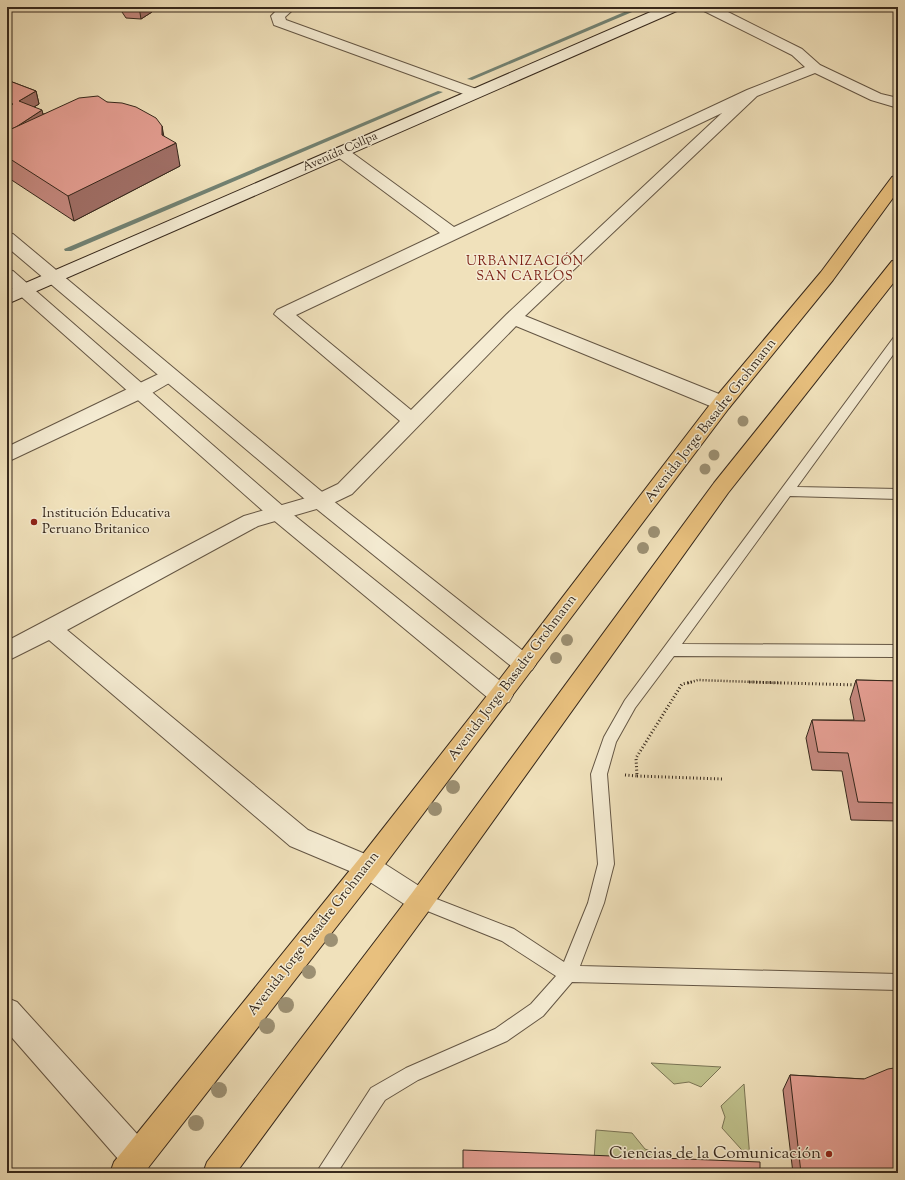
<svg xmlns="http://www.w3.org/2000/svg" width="905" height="1180" font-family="'Sorts Mill Goudy',serif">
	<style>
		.green { fill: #bfc18c; stroke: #7a7454 }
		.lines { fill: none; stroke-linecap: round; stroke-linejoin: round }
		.stream { fill: #728273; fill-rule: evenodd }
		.service-casing { stroke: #645644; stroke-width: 2 }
		.minor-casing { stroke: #645644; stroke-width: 2 }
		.tertiary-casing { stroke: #645644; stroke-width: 2 }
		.secondary-casing { stroke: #36281c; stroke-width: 2 }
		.trunk-casing { stroke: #36281c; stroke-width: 2 }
		.path-far1 { stroke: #36281c; stroke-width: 2.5; stroke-dasharray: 1 2; stroke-linecap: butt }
		.path { stroke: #36281c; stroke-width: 3; stroke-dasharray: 1 2.5; stroke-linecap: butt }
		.service { fill: #f5ecd3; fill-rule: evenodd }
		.minor { fill: #f5ecd3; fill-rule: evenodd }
		.tertiary { fill: #f5ecd3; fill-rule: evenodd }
		.secondary { fill: #f5ecd3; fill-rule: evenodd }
		.trunk { fill: #e8c07e; fill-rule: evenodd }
		.tree { fill: #9c9073 }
		.wall { fill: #c4887e; stroke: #36281c }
		.shaded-wall { fill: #a06f66; stroke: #36281c }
		.building { fill: #e49e92; stroke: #36281c }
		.poi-dot { fill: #8f2418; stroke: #f5ecd3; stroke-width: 1.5 }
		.labels { text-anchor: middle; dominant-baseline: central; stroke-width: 3; stroke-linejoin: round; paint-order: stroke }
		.far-street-label { font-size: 12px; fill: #36281c; stroke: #f5ecd3 }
		.far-neighbourhood-label { font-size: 13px; letter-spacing: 1px; fill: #7a1f14; stroke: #f5ecd3 }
		.street-label { font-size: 14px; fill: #36281c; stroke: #f5ecd3 }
		.poi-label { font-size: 14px; fill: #36281c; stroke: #f5ecd3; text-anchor: start }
		.near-poi-label { font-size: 17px; fill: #36281c; stroke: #f5ecd3; text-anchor: end }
	</style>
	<rect width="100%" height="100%" fill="#f0e1bb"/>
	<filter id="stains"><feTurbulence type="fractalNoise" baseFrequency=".005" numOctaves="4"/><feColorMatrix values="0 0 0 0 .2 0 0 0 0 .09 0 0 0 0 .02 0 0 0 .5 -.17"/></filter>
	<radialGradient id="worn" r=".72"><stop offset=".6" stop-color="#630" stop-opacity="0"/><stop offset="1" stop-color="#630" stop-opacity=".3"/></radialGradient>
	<g class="green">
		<polygon points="651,1063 721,1067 701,1087 689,1082 674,1084"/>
		<polygon points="744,1084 750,1159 722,1128 725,1117 721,1106"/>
		<polygon points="596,1130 632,1133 645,1149 667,1157 665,1164 594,1160"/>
	</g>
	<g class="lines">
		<g class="stream">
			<polygon points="636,7 644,7 472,80 467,79"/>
			<polygon points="438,91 443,92 71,251 65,251 64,249"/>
		</g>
		<g class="service-casing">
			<polygon id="service" points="898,336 898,348 797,487 898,489 898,499 790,496 682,644 898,645 898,657 674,656 635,708 616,742 607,774 614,864 604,903 580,966 898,974 898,990 572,982 543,1016 507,1041 418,1080 385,1100 337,1173 316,1173 371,1088 406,1068 495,1029 531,1004 556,976 502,941 415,906 413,901 415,896 421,893 514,929 564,962 588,903 598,864 591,774 604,737 625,700 894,337"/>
		</g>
		<g class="minor-casing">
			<g id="minor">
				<polygon points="280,7 296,7 285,17 286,20 479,90 482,93 479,96 469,96 274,25 271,16"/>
				<path d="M700 7H718L802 49 820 65 881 94 898 98V108L871 100 815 73 757 96 525 316 729 398 732 403 729 408 722 409 715 408 516 326 352 494 327 506 258 526 67 630 308 830 377 859 430 893 434 901 430 909 421 913 412 909 359 875 290 846 49 640 7 661V641L244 516 313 496 338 484 400 421 274 314 277 310 440 233 335 155 333 152 335 149 341 147 347 149 454 227 747 90 805 67 792 55 702 10ZM722 113 507 314 411 410 296 315Z"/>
				<polygon points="169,369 176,371 179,375 176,379 147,396 7,462 7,447"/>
				<polygon points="7,998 17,1002 148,1146 152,1157 148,1168 137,1172 126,1168 7,1032"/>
			</g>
		</g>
		<g class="tertiary-casing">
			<g id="tertiary">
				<polygon points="7,233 13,234 327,496 532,658 536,664 532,670 524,673 516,670 313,506 7,247"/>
				<polygon points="7,270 13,271 285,508 509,688 513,695 509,702 501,704 493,702 271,518 7,284"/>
			</g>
		</g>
		<g class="secondary-casing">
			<polygon id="secondary" points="662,7 681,7 679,10 7,304 7,291"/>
		</g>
		<g class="trunk-casing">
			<g id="trunk">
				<polygon points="898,175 898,191 833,280 729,408 377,875 144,1173 110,1173 114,1162 359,859 493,688 715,398 821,272 892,177"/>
				<polygon points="898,260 898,277 728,493 430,909 236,1173 203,1173 207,1162 412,893 714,483 892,261"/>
			</g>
		</g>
		<polyline class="path-far1" points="688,683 698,680 781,683"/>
		<g class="path">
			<polyline points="749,682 858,685"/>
			<polyline points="625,775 637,776 636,758 682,684 692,682"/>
			<polyline points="637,776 722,779"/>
		</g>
		<use href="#service" class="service"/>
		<use href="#minor" class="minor"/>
		<use href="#tertiary" class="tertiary"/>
		<use href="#secondary" class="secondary"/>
		<use href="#trunk" class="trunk"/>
	</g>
	<g class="tree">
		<circle cx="743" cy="421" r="5.5"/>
		<circle cx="714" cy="455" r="5.5"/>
		<circle cx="705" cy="469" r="5.5"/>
		<circle cx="654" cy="532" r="6"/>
		<circle cx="643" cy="548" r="6"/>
		<circle cx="567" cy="640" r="6"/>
		<circle cx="556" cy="658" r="6"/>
		<circle cx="453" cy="787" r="7"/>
		<circle cx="435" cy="809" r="7"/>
		<circle cx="331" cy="940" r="7"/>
		<circle cx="309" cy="972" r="7"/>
		<circle cx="286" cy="1005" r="8"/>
		<circle cx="267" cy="1026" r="8"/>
		<circle cx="219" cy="1090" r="8"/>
		<circle cx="196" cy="1123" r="8"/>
	</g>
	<g class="wall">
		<polygon points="121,7 151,7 152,12 141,19 126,18 122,12"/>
		<polygon points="7,80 36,91 39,104 34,107 43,114 107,102 164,136 180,166 74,221 7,177"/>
		<polygon points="856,680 898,681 898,821 851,820 842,771 812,770 806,738 812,720 854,720 850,699"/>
		<polygon points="790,1075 864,1079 898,1173 793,1173 783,1090"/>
	</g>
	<g class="shaded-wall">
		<polygon points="139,7 151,7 152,12 141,19"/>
		<polygon points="36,91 39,104 22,114 19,101"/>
		<polygon points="42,110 45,123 7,133"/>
		<polygon points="162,126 166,148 176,143 180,166 74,221 68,196 162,135"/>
	</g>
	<g class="building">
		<polygon points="7,80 36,91 19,101 42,110 16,127 7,131 7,108 13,104 7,102"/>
		<polygon points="98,96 107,102 122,103 136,107 156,118 162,126 162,135 176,143 68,196 7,157 7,131 79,98"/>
		<polygon points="856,680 898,681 898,803 858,802 848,753 818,752 812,720 865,721"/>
		<polygon points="894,1068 898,1073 898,1173 801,1173 790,1075 864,1079 888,1069"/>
		<polygon points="463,1150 760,1162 760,1173 463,1173"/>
	</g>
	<g class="poi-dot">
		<circle cx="34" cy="522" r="4"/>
		<circle cx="829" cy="1154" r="4"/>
	</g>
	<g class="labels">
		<g class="far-street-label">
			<text transform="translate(340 152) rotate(-24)">Avenida Collpa</text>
		</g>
		<g class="far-neighbourhood-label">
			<text x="525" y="262">URBANIZACIÓN<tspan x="525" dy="15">SAN CARLOS</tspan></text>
		</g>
		<g class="street-label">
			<text transform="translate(711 421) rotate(-52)">Avenida Jorge Basadre Grohmann</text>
			<text transform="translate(513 678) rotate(-53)">Avenida Jorge Basadre Grohmann</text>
			<text transform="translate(314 934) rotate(-52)">Avenida Jorge Basadre Grohmann</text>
		</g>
		<g class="poi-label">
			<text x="42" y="514">Institución Educativa<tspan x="42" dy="16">Peruano Britanico</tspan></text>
		</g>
		<g class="near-poi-label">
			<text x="821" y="1154">Ciencias de la Comunicación</text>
		</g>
	</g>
	<rect width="905" height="1180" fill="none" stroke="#f0e1bb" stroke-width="24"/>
	<rect x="8" y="8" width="889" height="1164" fill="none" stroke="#36281c" stroke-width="2"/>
	<rect x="12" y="12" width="881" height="1156" fill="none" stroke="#36281c"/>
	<rect width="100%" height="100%" filter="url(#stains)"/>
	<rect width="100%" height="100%" fill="url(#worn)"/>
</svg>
